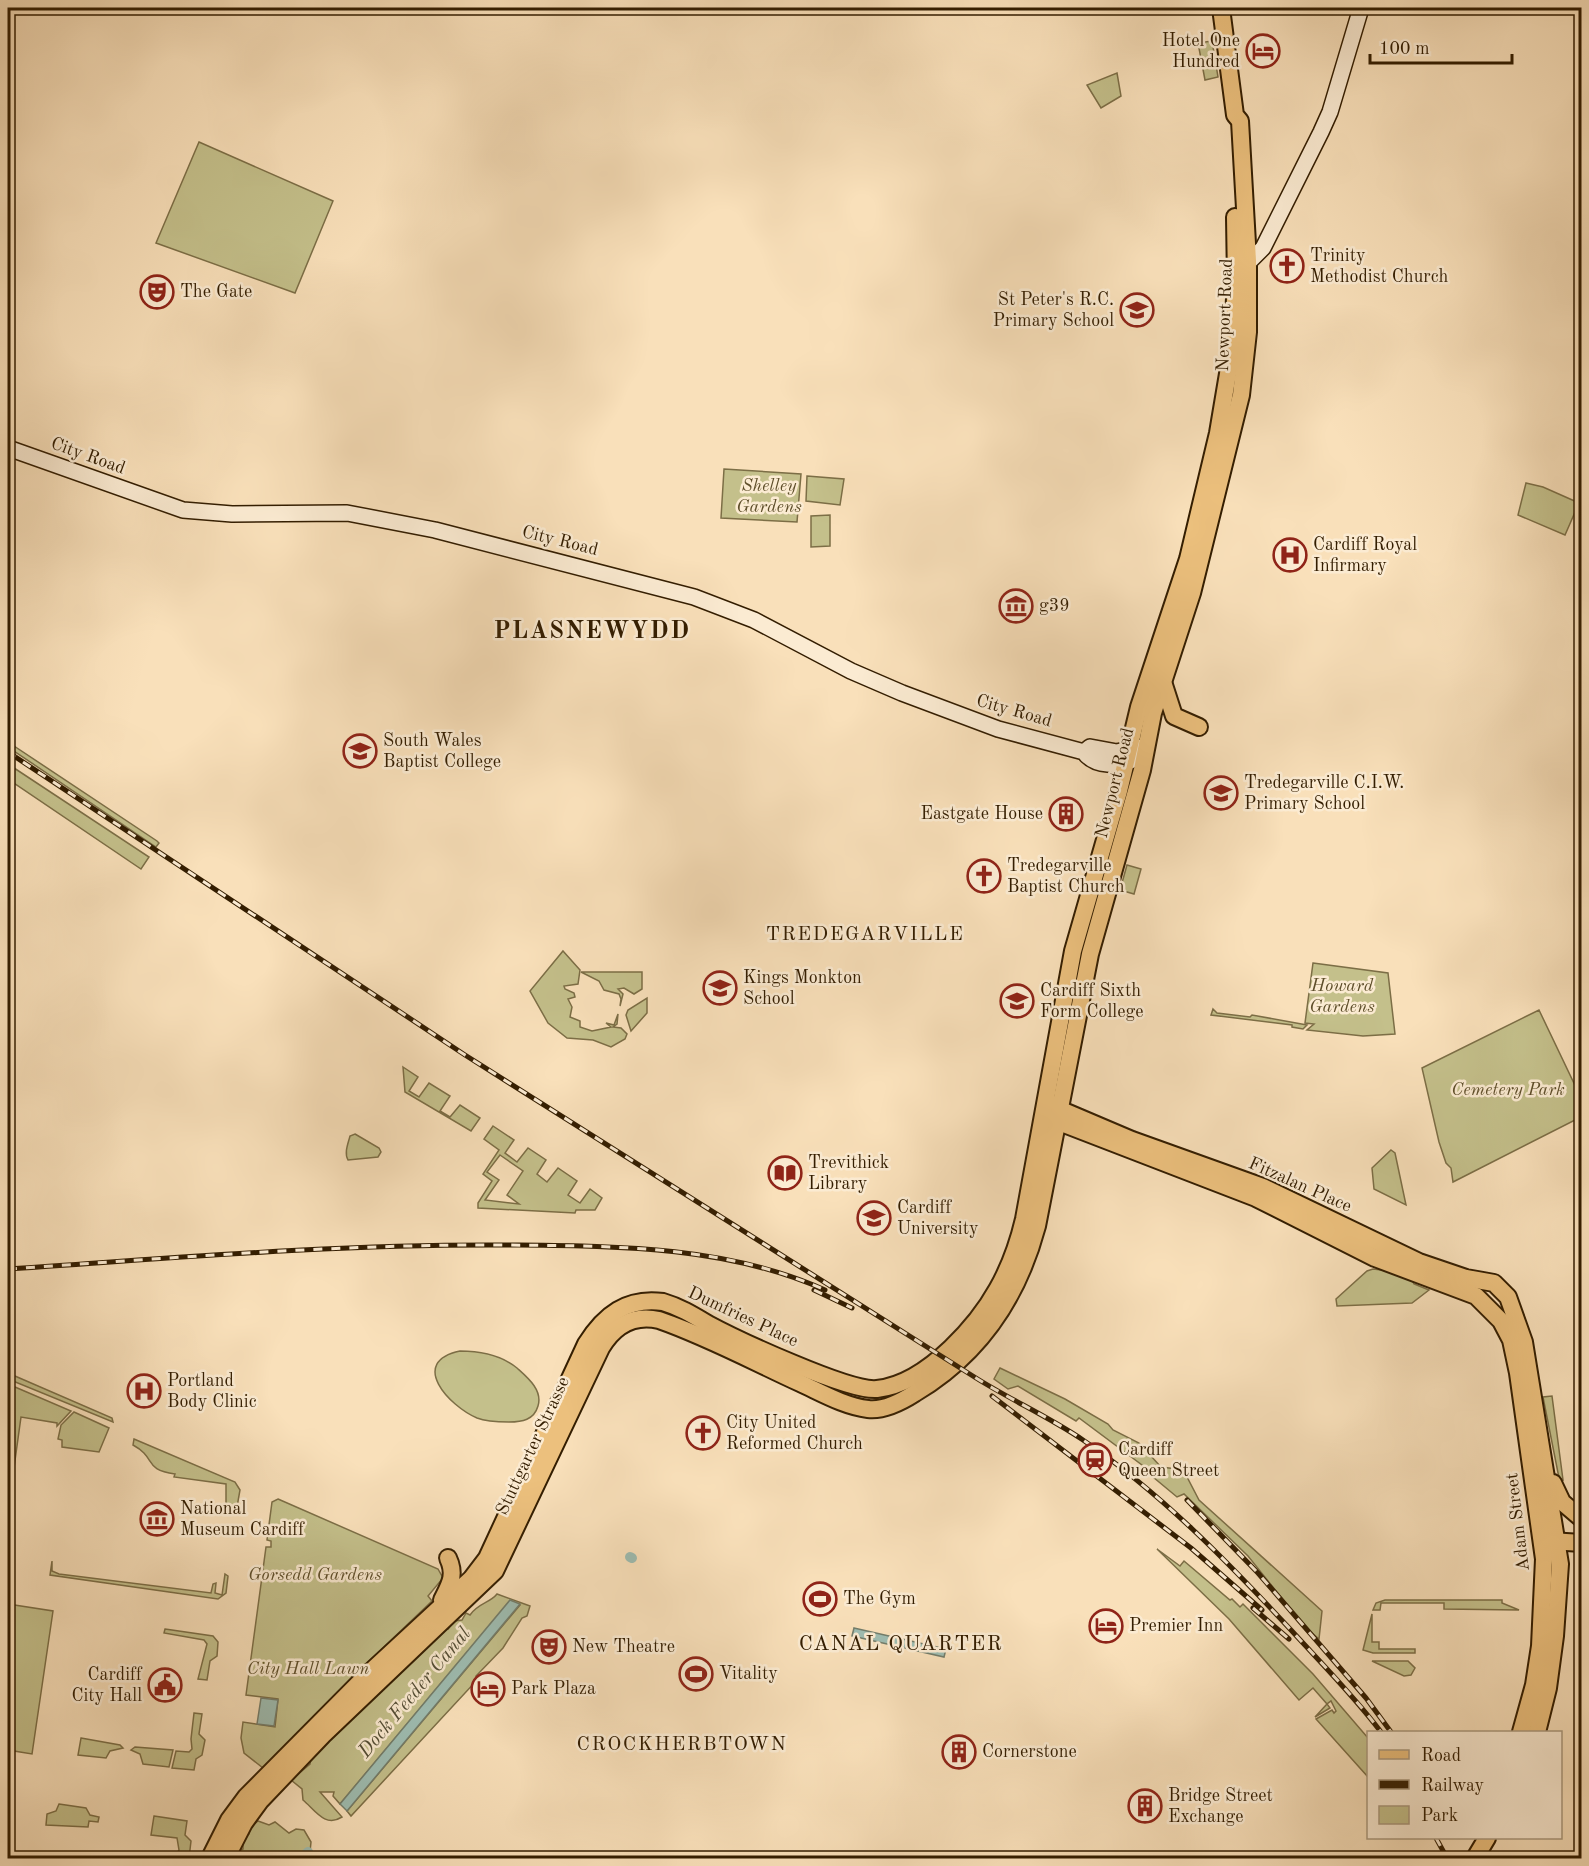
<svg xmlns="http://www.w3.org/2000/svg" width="1589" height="1866" font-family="'Old Standard TT',serif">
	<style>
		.green { fill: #c4c08b; stroke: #7c6e46; stroke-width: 1.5; fill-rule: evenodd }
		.water { fill: #9ebdb2; stroke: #737d6b; stroke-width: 1.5 }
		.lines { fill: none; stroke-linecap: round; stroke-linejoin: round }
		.canal { stroke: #9ebdb2; stroke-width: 10 }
		.secondary-casing { stroke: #331d00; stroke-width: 18 }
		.primary-casing { stroke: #331d00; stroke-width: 20 }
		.secondary { stroke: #fbebd2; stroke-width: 15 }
		.primary { stroke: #ecc07d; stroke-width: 16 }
		.rail-casing { stroke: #331d00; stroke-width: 5 }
		.rail { stroke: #fbebd2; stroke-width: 3; stroke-dasharray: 9; stroke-linecap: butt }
		.labels { text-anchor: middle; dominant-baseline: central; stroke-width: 5; stroke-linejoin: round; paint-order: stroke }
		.poi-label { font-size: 18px; fill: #331d00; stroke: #fbebd2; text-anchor: start }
		.street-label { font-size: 18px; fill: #331d00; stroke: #fbebd2 }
		.park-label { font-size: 18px; font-style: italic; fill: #5e4e2a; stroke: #fbebd2 }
		.neighbourhood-label { font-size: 20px; letter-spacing: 1.5px; fill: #331d00; stroke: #fbebd2 }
		.water-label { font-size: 20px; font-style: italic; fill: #534d35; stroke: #fbebd2 }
		.quarter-label { font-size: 21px; letter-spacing: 1.5px; fill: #331d00; stroke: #fbebd2 }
		.district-label { font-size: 24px; font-weight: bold; letter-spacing: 1.5px; fill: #331d00; stroke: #fbebd2 }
	</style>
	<rect width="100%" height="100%" fill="#f9e0ba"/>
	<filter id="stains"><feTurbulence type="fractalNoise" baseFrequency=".00333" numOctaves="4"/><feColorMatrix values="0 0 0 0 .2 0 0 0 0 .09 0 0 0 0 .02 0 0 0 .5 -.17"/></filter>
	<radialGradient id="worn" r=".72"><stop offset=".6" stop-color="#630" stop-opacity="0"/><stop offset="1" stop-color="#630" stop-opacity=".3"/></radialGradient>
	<g class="green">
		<polygon points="1212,41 1218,77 1205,80 1198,43"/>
		<polygon points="1117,73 1121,96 1101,108 1087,85"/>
		<polygon points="199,142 333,201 295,293 156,243"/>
		<polygon points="724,469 801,474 797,522 721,518"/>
		<polygon points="807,476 844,479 840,505 806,501"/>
		<polygon points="1526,483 1543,487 1579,503 1565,535 1518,515"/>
		<polygon points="830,515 830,546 811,547 811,516"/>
		<polygon points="8,742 157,841 159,843 156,847 8,747"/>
		<polygon points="8,764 149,857 141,869 8,779"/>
		<polygon points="1127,865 1141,869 1134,894 1120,890"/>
		<polygon points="563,951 580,970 578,984 564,986 565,989 574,993 575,997 568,999 572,1007 570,1017 580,1021 580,1027 592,1031 611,1027 606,1023 614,1025 618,1014 617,1024 613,1027 621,1028 627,1034 625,1039 611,1047 593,1040 567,1038 548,1023 530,991"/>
		<polygon points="1313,963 1388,973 1395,1034 1363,1036 1307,1030 1314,1024 1305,1023"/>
		<polygon points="581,972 642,972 642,989 634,994 624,988 618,989 623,994 620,1006 621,999 619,994 604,990 599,981"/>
		<polygon points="647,998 647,1013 631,1031 626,1015 628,1010"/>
		<polygon points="1213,1009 1217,1013 1250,1017 1252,1015 1307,1025 1303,1029 1292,1027 1292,1025 1211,1015"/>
		<polygon points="1539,1010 1581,1098 1581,1117 1453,1182 1451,1168 1446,1163 1439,1142 1422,1068"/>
		<polygon points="403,1067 418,1077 409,1091 419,1097 429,1083 450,1096 440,1111 450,1117 460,1105 480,1118 471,1131 405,1092"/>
		<path d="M493 1126 514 1140 505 1153 517 1162 528 1148 546 1160 537 1174 547 1182 558 1168 577 1181 568 1195 580 1203 590 1189 602 1198 595 1210H576L575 1213 478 1208V1203L492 1181 483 1174 499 1150 484 1139ZM500 1155 523 1171 507 1195 519 1204 485 1200 499 1180 487 1172Z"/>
		<path d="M355 1134 379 1148 381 1152 378 1157 348 1160C344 1153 348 1144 350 1136Z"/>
		<polygon points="1391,1150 1395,1153 1406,1205 1374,1189 1372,1168"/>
		<path d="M1373 1269C1384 1270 1401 1273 1411 1278L1414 1284 1429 1290 1412 1303 1337 1306 1336 1299 1367 1271Z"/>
		<path d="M460 1351C480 1351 501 1355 517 1368 527 1377 543 1390 538 1406 534 1420 522 1422 509 1422 498 1422 487 1422 477 1418 449 1406 408 1362 460 1351Z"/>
		<polygon points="1000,1368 1065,1399 1108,1424 1113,1430 1139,1443 1161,1467 1177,1469 1187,1477 1199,1500 1322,1611 1319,1639 1305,1627 1248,1556 1184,1494 1177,1497 1153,1477 1154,1474 1079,1418 1076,1421 1018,1386 1008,1389 994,1379"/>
		<polygon points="8,1373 112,1418 113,1422 8,1379"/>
		<polygon points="8,1384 71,1411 57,1426 57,1423 21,1417 8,1511"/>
		<polygon points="1552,1396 1563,1480 1559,1478 1543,1397"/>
		<polygon points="74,1412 109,1428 99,1452 62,1447 62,1440 58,1439 61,1425"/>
		<path d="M134 1439 235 1482 240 1490 237 1507 226 1509V1484L174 1477 175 1474C143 1470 157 1458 133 1445Z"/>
		<polygon points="278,1499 438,1569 443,1578 428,1596 432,1601 365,1665 345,1691 263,1768 244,1753 241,1738 243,1722 275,1727 278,1699 246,1695 266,1547 271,1547 271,1541 267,1540 272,1502"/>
		<polygon points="1157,1549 1180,1566 1184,1561 1230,1600 1232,1599 1240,1607 1243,1604 1313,1674 1368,1738 1368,1777 1316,1719 1332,1710 1334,1713 1336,1711 1331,1701 1327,1704 1330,1708 1315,1717 1327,1704 1313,1688 1299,1700 1229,1619"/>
		<polygon points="52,1561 52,1571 59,1574 211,1593 213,1584 216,1583 215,1593 222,1595 225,1574 228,1576 226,1593 218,1599 50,1575"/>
		<path d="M497 1594 530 1606 527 1616 522 1618 503 1648 476 1676 478 1679 351 1816 347 1811 520 1605 510 1601 340 1804 333 1796 334 1792H320L342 1817C325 1828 315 1810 303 1800L302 1789 291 1780 310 1764 311 1758 445 1628 448 1629 454 1621 462 1620 466 1613 470 1615C478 1603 490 1603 497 1594Z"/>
		<polygon points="1385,1600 1502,1600 1502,1603 1519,1610 1444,1609 1444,1603 1381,1603 1380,1610 1373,1610 1376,1603"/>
		<polygon points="8,1604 53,1611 32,1754 8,1750"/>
		<polygon points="1372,1614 1372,1642 1379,1642 1379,1649 1415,1649 1415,1653 1373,1653 1363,1650"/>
		<polygon points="165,1629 213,1636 218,1642 217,1656 210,1661 207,1680 198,1679 207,1644 204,1640 164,1633"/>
		<polygon points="1372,1661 1408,1661 1415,1668 1411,1675 1404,1676"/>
		<polygon points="194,1713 202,1714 199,1734 205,1740 202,1755 196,1759 194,1770 172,1768 176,1751 189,1752 192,1749 191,1739"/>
		<polygon points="81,1738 120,1745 123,1748 110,1751 106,1758 78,1755"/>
		<polygon points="135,1747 173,1750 169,1767 143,1764 140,1754 131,1750"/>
		<polygon points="59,1804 86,1808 90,1815 99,1817 98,1822 89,1821 88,1827 46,1825 47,1814 56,1811"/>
		<polygon points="154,1816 187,1821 185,1835 191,1841 189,1858 174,1858 179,1850 177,1838 151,1835"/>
		<polygon points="258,1821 269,1825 275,1822 289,1833 296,1829 304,1830 311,1842 310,1852 318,1858 236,1858 239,1851 243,1849 243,1838 249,1834 248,1829"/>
	</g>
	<g class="water">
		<polygon points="510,1600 520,1604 347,1811 340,1804"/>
		<polygon points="854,1628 946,1649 944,1657 852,1636"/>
		<polygon points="261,1698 278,1700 274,1726 257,1724"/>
	</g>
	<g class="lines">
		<g class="canal">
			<polyline points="630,1557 632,1558"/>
			<polyline points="302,1858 308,1852"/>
		</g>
		<g class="secondary-casing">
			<g id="secondary">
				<polyline points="1242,269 1263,248 1321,132 1330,112 1361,8"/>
				<path d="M8 448 183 510 232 514 347 513 435 530 694 597 754 620 851 671 902 693 998 729 1084 752C1094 767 1120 767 1135 759"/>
				<polyline points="1084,752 1090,747 1117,752 1137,747"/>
			</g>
		</g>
		<g class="primary-casing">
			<g id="primary">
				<polyline points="1164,685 1174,716 1199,727"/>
				<polyline points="1052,1106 1132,1140 1263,1187 1419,1262 1466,1278 1494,1283 1508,1297 1524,1342 1560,1564 1555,1636 1548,1688 1537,1732"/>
				<polyline points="1051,1119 1256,1198 1375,1258 1476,1296 1501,1321 1511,1340 1518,1373 1544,1559 1540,1646 1534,1685 1521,1732"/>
				<polyline points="1553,1483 1562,1502 1582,1519"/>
				<polyline points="1550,1541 1582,1543"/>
				<path d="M442 1600C450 1584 456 1575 448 1558"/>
				<path d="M210 1858 229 1820 246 1797 367 1675 471 1579 487 1558 586 1344C604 1315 627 1297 663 1302 680 1307 693 1315 708 1324 736 1339 849 1392 877 1389 906 1386 931 1367 951 1348 990 1311 1012 1270 1024 1219L1073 951 1119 791 1139 707 1188 559 1218 433 1232 350 1236 281 1235 217"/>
				<path d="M226 1858 244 1823 260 1801 323 1735 495 1571 601 1348C614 1326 633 1314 659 1320 708 1337 754 1362 800 1383 822 1393 844 1406 868 1409 884 1411 901 1402 915 1393 979 1355 1018 1297 1037 1226L1090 954 1142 770 1153 713 1192 593 1241 395 1248 332V261L1240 121 1235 115 1221 8"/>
				<polyline points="1475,1858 1487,1838"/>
			</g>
		</g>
		<use href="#secondary" class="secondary"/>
		<use href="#primary" class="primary"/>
		<g class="rail-casing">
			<g id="rail">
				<path d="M8 752 465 1055 976 1378C1011 1400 1049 1417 1083 1440 1161 1493 1227 1561 1291 1630 1322 1664 1354 1696 1381 1732"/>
				<path d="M8 1269C173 1258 339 1244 505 1245 613 1246 725 1245 825 1290"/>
				<polyline points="814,1290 852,1308"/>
				<polyline points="992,1396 1191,1548 1262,1610"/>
				<polyline points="1187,1500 1258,1573 1366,1698 1391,1732"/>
				<polyline points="1253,1608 1289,1639"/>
				<polyline points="1436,1838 1447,1858"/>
			</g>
		</g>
		<use href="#rail" class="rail"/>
	</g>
	<defs>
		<g id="hotel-ring" transform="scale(1.725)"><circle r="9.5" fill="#fbebd2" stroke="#8f2418" stroke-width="1.5"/><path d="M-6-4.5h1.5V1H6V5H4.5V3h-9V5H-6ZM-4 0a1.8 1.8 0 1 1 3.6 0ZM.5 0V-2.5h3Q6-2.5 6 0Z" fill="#8f2418"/></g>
		<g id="church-ring" transform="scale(1.725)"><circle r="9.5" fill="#fbebd2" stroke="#8f2418" stroke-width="1.5"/><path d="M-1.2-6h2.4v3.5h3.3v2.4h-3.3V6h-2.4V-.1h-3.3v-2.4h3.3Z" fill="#8f2418"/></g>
		<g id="theatre-ring" transform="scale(1.725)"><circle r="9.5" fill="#fbebd2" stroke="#8f2418" stroke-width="1.5"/><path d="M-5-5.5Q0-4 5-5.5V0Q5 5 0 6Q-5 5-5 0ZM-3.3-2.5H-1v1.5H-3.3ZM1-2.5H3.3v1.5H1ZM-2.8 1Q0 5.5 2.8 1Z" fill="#8f2418"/></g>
		<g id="school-ring" transform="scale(1.725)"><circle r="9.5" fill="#fbebd2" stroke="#8f2418" stroke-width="1.5"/><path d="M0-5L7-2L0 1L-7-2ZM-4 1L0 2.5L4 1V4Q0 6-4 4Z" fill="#8f2418"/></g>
		<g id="hospital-ring" transform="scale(1.725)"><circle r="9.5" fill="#fbebd2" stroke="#8f2418" stroke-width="1.5"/><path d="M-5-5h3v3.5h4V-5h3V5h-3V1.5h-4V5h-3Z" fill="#8f2418"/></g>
		<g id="museum-ring" transform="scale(1.725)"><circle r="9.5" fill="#fbebd2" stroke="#8f2418" stroke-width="1.5"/><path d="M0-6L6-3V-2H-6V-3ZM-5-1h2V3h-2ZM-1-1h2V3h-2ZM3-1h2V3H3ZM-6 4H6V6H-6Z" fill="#8f2418"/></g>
		<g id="university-ring" transform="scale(1.725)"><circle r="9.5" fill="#fbebd2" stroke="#8f2418" stroke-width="1.5"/><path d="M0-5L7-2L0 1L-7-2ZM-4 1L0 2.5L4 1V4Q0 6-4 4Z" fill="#8f2418"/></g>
		<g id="building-ring" transform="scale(1.725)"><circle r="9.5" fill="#fbebd2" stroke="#8f2418" stroke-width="1.5"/><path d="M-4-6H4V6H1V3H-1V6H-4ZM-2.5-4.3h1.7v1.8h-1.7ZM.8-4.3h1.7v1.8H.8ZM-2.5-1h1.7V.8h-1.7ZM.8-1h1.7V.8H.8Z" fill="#8f2418"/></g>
		<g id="library-ring" transform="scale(1.725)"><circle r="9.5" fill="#fbebd2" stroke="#8f2418" stroke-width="1.5"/><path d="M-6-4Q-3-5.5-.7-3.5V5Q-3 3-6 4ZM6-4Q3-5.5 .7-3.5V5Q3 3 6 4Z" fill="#8f2418"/></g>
		<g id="station-ring" transform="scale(1.725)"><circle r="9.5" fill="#fbebd2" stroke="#8f2418" stroke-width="1.5"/><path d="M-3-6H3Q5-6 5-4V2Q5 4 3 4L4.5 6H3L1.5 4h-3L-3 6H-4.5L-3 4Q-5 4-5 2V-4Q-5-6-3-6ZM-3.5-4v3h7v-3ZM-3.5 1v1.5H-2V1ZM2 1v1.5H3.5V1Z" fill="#8f2418"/></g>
		<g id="stadium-ring" transform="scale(1.725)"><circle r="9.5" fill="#fbebd2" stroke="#8f2418" stroke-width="1.5"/><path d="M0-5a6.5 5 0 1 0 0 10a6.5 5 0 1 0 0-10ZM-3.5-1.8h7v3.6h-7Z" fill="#8f2418"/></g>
		<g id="civic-ring" transform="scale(1.725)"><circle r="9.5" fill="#fbebd2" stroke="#8f2418" stroke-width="1.5"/><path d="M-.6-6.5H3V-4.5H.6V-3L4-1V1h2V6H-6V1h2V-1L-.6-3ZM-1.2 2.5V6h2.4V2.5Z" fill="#8f2418"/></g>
	</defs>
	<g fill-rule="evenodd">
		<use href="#hotel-ring" x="1263" y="51"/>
		<use href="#church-ring" x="1287" y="266"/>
		<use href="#theatre-ring" x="157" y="292"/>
		<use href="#school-ring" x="1137" y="310"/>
		<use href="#hospital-ring" x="1290" y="555"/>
		<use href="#museum-ring" x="1016" y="606"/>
		<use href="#university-ring" x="360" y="751"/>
		<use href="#school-ring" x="1221" y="793"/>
		<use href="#building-ring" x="1066" y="814"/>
		<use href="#church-ring" x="984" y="876"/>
		<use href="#school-ring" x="720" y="988"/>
		<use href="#university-ring" x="1017" y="1001"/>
		<use href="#library-ring" x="785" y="1173"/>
		<use href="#university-ring" x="874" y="1218"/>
		<use href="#hospital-ring" x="144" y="1391"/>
		<use href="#church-ring" x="703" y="1433"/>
		<use href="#station-ring" x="1095" y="1460"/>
		<use href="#museum-ring" x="157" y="1519"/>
		<use href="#stadium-ring" x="820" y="1599"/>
		<use href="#hotel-ring" x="1106" y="1626"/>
		<use href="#theatre-ring" x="549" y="1647"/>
		<use href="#stadium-ring" x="696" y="1674"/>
		<use href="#civic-ring" x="165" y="1685"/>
		<use href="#hotel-ring" x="488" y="1689"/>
		<use href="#building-ring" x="959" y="1752"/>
		<use href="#building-ring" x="1145" y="1806"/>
	</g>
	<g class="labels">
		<g class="poi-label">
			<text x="1240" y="41" text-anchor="end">Hotel One<tspan x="1240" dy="21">Hundred</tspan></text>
			<text x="1310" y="256">Trinity<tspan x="1310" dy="21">Methodist Church</tspan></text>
			<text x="180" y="292">The Gate</text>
			<text x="1114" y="300" text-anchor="end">St Peter's R.C.<tspan x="1114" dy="21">Primary School</tspan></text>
			<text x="1313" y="545">Cardiff Royal<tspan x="1313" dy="21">Infirmary</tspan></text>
			<text x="1039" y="606">g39</text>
			<text x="383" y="741">South Wales<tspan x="383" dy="21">Baptist College</tspan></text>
			<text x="1244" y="783">Tredegarville C.I.W.<tspan x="1244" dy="21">Primary School</tspan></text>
			<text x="1043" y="814" text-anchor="end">Eastgate House</text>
			<text x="1007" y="866">Tredegarville<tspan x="1007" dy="21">Baptist Church</tspan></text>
			<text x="743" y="978">Kings Monkton<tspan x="743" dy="21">School</tspan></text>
			<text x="1040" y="991">Cardiff Sixth<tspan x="1040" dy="21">Form College</tspan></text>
			<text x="808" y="1163">Trevithick<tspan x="808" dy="21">Library</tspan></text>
			<text x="897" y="1208">Cardiff<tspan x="897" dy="21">University</tspan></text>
			<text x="167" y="1381">Portland<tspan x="167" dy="21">Body Clinic</tspan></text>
			<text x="726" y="1423">City United<tspan x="726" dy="21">Reformed Church</tspan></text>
			<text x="1118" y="1450">Cardiff<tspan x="1118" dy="21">Queen Street</tspan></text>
			<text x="180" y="1509">National<tspan x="180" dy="21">Museum Cardiff</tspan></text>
			<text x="843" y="1599">The Gym</text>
			<text x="1129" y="1626">Premier Inn</text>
			<text x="572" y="1647">New Theatre</text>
			<text x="719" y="1674">Vitality</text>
			<text x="142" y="1675" text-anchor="end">Cardiff<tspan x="142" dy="21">City Hall</tspan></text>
			<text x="511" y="1689">Park Plaza</text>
			<text x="982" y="1752">Cornerstone</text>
			<text x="1168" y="1796">Bridge Street<tspan x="1168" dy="21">Exchange</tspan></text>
		</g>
		<g class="street-label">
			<text transform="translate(1225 315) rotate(-88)">Newport Road</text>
			<text transform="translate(88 456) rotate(20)">City Road</text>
			<text transform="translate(560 541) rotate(14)">City Road</text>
			<text transform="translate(1014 711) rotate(16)">City Road</text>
			<text transform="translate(1115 783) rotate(-76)">Newport Road</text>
			<text transform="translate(1300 1185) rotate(24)">Fitzalan Place</text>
			<text transform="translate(743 1317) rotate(25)">Dumfries Place</text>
			<text transform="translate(533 1446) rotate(-65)">Stuttgarter Strasse</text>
			<text transform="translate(1518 1522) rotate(-97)">Adam Street</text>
		</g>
		<g class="park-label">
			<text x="769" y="486">Shelley<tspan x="769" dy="21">Gardens</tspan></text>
			<text x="1342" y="986">Howard<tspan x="1342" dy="21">Gardens</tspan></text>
			<text x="1508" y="1090">Cemetery Park</text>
			<text x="315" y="1575">Gorsedd Gardens</text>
			<text x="308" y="1669">City Hall Lawn</text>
		</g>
		<g class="neighbourhood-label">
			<text x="865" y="935">TREDEGARVILLE</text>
			<text x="682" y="1745">CROCKHERBTOWN</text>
		</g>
		<g class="water-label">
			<text transform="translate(415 1693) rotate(-50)">Dock Feeder Canal</text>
		</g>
		<g class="quarter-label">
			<text x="901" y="1644">CANAL QUARTER</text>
		</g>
		<g class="district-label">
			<text x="592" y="632">PLASNEWYDD</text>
		</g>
	</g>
	<rect width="1589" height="1866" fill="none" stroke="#f9e0ba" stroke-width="30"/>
	<rect x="9" y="9" width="1571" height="1848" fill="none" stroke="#331d00" stroke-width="3"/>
	<rect x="15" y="15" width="1559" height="1836" fill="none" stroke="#331d00" stroke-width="1.5"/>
	<rect x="1367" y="1731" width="195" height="108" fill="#fbebd2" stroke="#ab997e" stroke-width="1.5"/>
	<rect x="1379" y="1750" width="30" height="9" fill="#ecc07d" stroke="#ab997e" stroke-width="1.5"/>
	<text x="1421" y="1761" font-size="18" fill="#331d00">Road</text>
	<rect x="1379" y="1780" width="30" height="9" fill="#331d00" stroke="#ab997e" stroke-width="1.5"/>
	<text x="1421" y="1791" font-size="18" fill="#331d00">Railway</text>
	<rect x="1379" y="1806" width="30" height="18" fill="#c4c08b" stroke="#ab997e" stroke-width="1.5"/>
	<text x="1421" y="1821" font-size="18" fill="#331d00">Park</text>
	<path d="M1370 54v9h142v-9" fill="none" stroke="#331d00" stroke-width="3"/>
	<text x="1379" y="54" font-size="18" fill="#331d00" stroke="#fbebd2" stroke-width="4.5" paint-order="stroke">100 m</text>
	<rect width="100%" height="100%" filter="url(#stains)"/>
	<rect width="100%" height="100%" fill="url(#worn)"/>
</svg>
